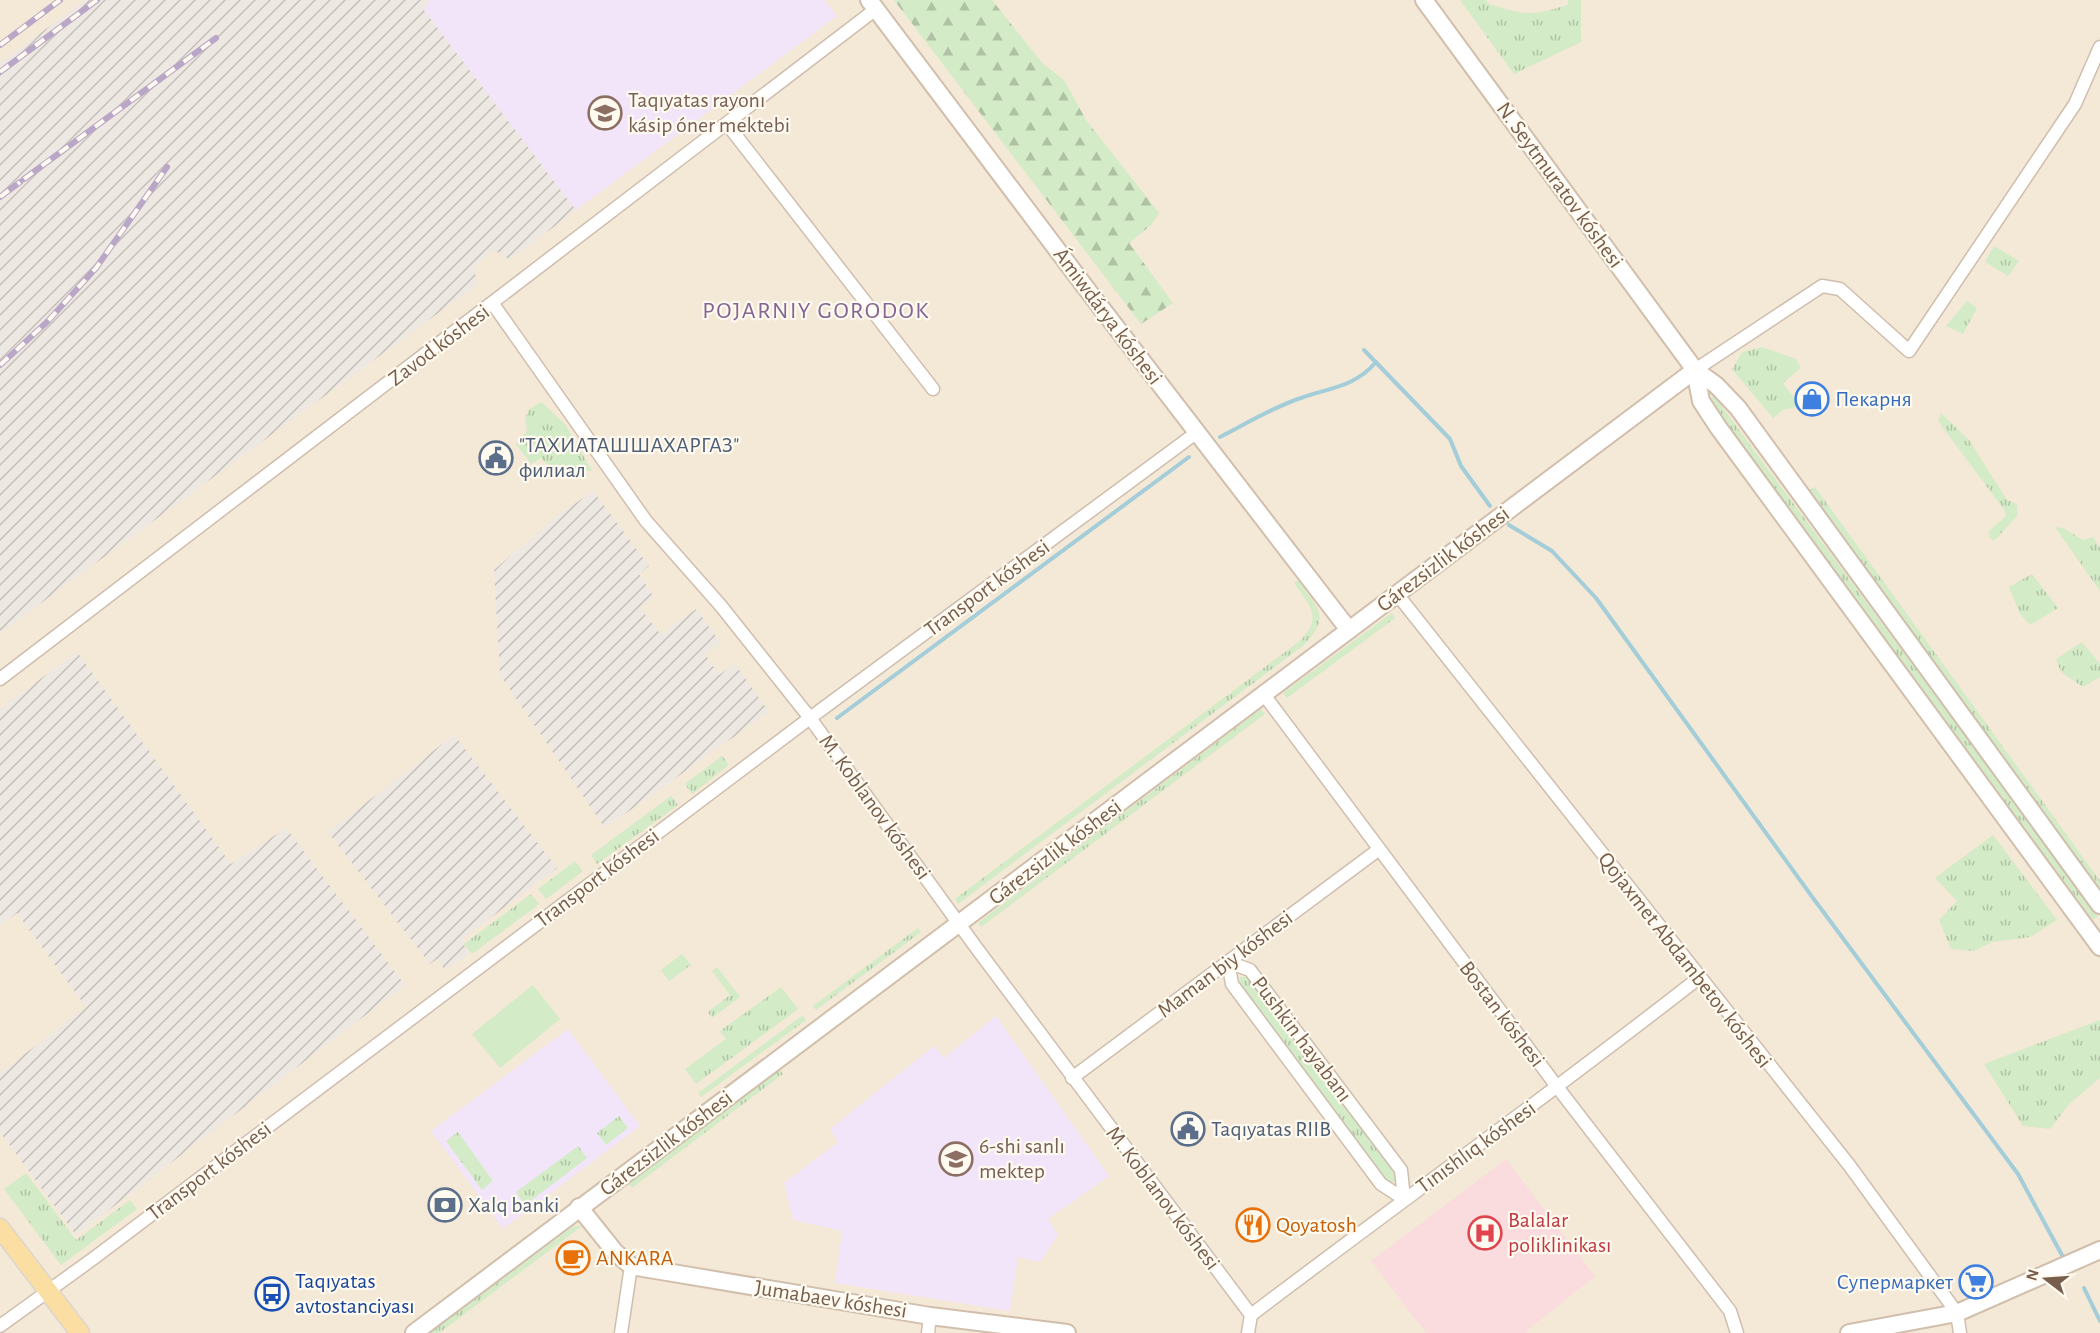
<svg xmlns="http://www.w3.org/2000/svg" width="2100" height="1333" font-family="'Alegreya Sans',sans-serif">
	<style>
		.residential { fill: #f4e8d7 }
		.industrial { fill: url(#industrial-furrows) }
		.education { fill: #f3e5f9 }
		.medical { fill: #fadcde }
		.grass { fill: url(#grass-tufts) }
		.forest { fill: url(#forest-firs) }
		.park { fill: #d3ebc7 }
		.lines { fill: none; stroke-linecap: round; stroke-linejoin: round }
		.stream { stroke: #a3cdd8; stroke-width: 4 }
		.street-casing { stroke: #cfbeae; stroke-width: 15 }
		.secondary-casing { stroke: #d1bfac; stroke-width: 20 }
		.primary-casing { stroke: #dcd5d0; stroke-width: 21 }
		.street { stroke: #fff; stroke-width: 12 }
		.secondary { stroke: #fff; stroke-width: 16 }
		.primary { stroke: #fadea2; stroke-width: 18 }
		.rail-casing { stroke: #baa6c7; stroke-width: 6 }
		.rail { stroke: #fffaef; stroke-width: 4; stroke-dasharray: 11; stroke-linecap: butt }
		.labels { text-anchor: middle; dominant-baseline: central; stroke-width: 4.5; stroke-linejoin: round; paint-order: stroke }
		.education-label { font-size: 22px; fill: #785e54; stroke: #fffaef; text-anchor: start }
		.street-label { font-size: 22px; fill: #775e4c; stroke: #fffaef }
		.shop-label { font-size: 22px; fill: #366cbe; stroke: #fffaef; text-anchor: start }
		.service-label { font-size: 22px; fill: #4e5e75; stroke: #fffaef; text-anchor: start }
		.health-label { font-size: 22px; fill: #be3a42; stroke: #fffaef; text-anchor: start }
		.food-label { font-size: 22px; fill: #c56008; stroke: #fffaef; text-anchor: start }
		.transit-label { font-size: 22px; fill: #164399; stroke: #fffaef; text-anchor: start }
		.neighbourhood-label { font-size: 24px; letter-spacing: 1.5px; fill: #866493; stroke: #fffaef }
	</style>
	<defs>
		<pattern id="industrial-furrows" width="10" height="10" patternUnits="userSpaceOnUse" patternTransform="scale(1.5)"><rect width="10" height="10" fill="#ede8e2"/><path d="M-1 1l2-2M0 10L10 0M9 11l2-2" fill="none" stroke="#c5bfb9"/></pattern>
		<pattern id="grass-tufts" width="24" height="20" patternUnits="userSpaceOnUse" patternTransform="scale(1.5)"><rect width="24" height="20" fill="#d3ebc7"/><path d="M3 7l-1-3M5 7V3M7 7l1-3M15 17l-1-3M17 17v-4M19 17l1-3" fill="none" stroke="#b0c2a4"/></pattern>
		<pattern id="forest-firs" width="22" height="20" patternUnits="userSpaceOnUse" patternTransform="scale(1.5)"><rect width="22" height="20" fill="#d3ebc7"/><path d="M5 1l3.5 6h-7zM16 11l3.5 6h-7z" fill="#b0c2a4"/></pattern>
	</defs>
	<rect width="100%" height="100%" fill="#fcf6e9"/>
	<rect class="residential" x="0" y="0" width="2100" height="1333"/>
	<g class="industrial">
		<polygon points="85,0 430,0 424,10 576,210 510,260 494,250 473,267 478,284 0,633 0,63"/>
		<polygon points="593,491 649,566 639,574 654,597 640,608 661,635 696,609 721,643 705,654 719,675 735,664 769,712 605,828 500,675 494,570 556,517"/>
		<polygon points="77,652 231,864 286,828 405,985 76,1235 0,1132 0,1073 86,1007 17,913 0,926 0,709"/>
		<polygon points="454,735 557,868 461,940 469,953 445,970 437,959 430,964 328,832"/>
	</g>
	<g class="education">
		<polygon points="430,0 824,0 837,16 576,210 424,10"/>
		<polygon points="996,1016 1109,1176 1048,1219 1058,1235 1040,1262 1018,1257 1010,1311 835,1283 842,1231 793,1220 784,1183 838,1142 830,1129 925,1053 934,1046 944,1058"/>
		<polygon points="568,1029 640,1126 503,1229 431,1131"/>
	</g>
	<polygon class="medical" points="1506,1159 1595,1276 1524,1333 1426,1333 1371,1261"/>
	<g class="grass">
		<path d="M1460 0H1486L1489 4C1527 15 1529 17 1567 5L1569 0H1581V42L1514 74Z"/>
		<polygon points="1994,246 2019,261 2008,276 1985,262"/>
		<polygon points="1967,301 1977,308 1963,334 1946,326"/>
		<polygon points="1762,347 1796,359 1801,368 1783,383 1800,406 1783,410 1773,418 1732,369 1742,352"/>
		<polygon points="1714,396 2098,916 2093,920 1709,400"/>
		<polygon points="541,402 565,424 592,471 552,470 541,458 531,464 516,444 527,431 525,417 530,409"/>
		<polygon points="1941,413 1969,440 2007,500 2017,504 2017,516 1994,541 1989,537 1989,531 2006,516 2005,511 1938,421"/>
		<polygon points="1815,487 2100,881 2100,892 1810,490"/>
		<polygon points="2055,527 2063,528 2083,540 2093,537 2100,548 2100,591"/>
		<polygon points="2032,574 2058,608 2030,625 2020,614 2009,587"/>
		<path d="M1298 580C1317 609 1332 615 1304 645L958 904 955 899 1301 640C1323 615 1310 607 1294 583Z"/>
		<polygon points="1392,613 1395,618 1287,698 1283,693"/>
		<polygon points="2082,642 2100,664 2100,677 2083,687 2061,672 2056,659"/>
		<polygon points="1261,709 1265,714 981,927 978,923"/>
		<polygon points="722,756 729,765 692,794 685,784"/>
		<polygon points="671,796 678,805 597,864 591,855"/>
		<polygon points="1993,835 2057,920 2030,937 1992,942 1974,951 1951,949 1939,920 1957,901 1935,878"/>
		<polygon points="575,861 583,871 546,899 538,889"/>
		<polygon points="531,894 539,904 472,954 464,944"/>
		<polygon points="918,928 921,932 816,1010 813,1006"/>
		<polygon points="682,954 691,965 669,981 661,970"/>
		<polygon points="717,967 740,997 712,1018 708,1012 730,995 712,971"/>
		<polygon points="1240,977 1247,977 1397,1176 1395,1182 1388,1182 1239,985"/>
		<polygon points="781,987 798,1009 696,1084 685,1069 726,1039 720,1031"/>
		<polygon points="803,1015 806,1020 701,1097 698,1093"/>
		<polygon points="2100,1020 2100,1078 2069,1104 2050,1129 2023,1126 1984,1064"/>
		<polygon points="780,1070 783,1074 632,1188 628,1184"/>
		<polygon points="619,1116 628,1128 606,1145 597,1133"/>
		<polygon points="458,1132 493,1181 482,1190 446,1141"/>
		<polygon points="578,1146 587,1158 525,1205 516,1192"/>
		<polygon points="26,1173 76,1240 130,1200 137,1209 61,1265 4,1189"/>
		<polygon points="574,1226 582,1226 439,1333 430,1333"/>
	</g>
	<polygon class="forest" points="894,0 992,0 1043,64 1064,80 1086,120 1159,213 1151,225 1129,243 1173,303 1141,324"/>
	<polygon class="park" points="533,985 560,1019 500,1068 472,1034"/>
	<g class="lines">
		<g class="stream">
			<polyline points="1364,350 1450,439 1461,466 1490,506"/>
			<path d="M1220 437C1246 424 1273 407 1301 398 1329 388 1355 387 1376 362"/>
			<polyline points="1509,525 1552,551 1596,598 1813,898 2018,1174 2063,1257"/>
			<polyline points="837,718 1189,457"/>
			<polyline points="2084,1288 2100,1321"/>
		</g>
		<g class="street-casing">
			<g id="street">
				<polyline points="727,124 933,389"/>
				<polyline points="493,304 646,521 721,606 810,718 975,946 1251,1315"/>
				<polyline points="1695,370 1822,286 1840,289 1909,351 2075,104 2100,47"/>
				<polyline points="1397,594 1849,1165 1957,1313 1960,1333"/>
				<polyline points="0,679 876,9"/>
				<polyline points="1265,696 1558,1088 1730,1311 1737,1333"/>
				<polygon points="1228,962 1250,970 1401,1170 1404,1199 1381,1184 1232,984"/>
				<polyline points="1072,1078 1378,850"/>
				<path d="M1251 1315C1400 1202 1552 1093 1700 977"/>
				<polyline points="0,1326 94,1258 810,718 1196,433"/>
				<polyline points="621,1333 631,1266"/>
				<polyline points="928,1333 930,1316"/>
				<polyline points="1248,1333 1251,1315"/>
			</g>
		</g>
		<g class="secondary-casing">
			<g id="secondary">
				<polyline points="869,0 1089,292 1349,630"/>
				<polyline points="1424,0 1695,370 1716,385 1738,408 2100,905"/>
				<polyline points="1695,370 1701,401 1718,427 2100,947"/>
				<polyline points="579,1207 615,1252 631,1266 930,1316 1067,1333"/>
				<polyline points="414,1333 1695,370"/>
				<polyline points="1849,1333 1957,1313 2100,1250"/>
			</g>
		</g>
		<g class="primary-casing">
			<polyline id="primary" points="0,1228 80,1333"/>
		</g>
		<use href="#street" class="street"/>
		<use href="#secondary" class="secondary"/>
		<use href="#primary" class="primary"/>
		<g class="rail-casing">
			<g id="rail">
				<polyline points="0,45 60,0"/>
				<polyline points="0,72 97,0"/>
				<polyline points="24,179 216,38"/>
				<polyline points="0,197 20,182"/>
				<polyline points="0,365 47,322 96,268 167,167"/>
			</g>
		</g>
		<use href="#rail" class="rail"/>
	</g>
	<defs>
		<g id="school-ring" transform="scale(1.725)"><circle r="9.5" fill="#fffaef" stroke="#8d6e63" stroke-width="1.5"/><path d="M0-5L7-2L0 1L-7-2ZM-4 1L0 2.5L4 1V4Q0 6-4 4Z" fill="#8d6e63"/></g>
		<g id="shop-ring" transform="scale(1.725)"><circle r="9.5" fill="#fffaef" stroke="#3f7fe0" stroke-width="1.5"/><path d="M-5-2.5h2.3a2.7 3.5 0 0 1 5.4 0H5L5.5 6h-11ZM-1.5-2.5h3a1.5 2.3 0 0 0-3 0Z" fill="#3f7fe0"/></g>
		<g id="civic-ring" transform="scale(1.725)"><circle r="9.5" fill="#fffaef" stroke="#5c6f8a" stroke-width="1.5"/><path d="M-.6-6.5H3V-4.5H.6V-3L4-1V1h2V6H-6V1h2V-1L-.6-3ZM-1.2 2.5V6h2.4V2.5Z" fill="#5c6f8a"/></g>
		<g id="bank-ring" transform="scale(1.725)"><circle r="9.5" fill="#fffaef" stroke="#5c6f8a" stroke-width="1.5"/><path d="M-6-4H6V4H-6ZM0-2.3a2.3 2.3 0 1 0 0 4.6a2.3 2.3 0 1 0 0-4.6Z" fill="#5c6f8a"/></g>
		<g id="restaurant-ring" transform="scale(1.725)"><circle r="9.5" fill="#fffaef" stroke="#e8710a" stroke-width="1.5"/><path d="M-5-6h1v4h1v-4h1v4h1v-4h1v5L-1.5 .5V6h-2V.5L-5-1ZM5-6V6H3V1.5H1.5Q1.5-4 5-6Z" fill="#e8710a"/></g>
		<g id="hospital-ring" transform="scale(1.725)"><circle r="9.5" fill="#fffaef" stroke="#e0444e" stroke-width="1.5"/><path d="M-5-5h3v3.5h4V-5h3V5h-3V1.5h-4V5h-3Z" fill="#e0444e"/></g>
		<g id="cafe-ring" transform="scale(1.725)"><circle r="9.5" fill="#fffaef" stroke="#e8710a" stroke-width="1.5"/><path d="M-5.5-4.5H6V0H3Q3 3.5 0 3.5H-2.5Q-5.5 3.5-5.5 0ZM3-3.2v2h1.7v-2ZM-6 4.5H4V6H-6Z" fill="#e8710a"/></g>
		<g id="supermarket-ring" transform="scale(1.725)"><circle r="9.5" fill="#fffaef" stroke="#3f7fe0" stroke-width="1.5"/><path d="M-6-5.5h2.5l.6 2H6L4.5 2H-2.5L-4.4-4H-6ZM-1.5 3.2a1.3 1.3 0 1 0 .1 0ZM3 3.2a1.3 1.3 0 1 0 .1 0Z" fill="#3f7fe0"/></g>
		<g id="bus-ring" transform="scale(1.725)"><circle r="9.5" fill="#fffaef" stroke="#1a4fb4" stroke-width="1.5"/><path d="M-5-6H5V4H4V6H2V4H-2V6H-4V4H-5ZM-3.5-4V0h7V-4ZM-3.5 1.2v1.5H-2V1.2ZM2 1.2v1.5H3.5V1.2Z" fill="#1a4fb4"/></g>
	</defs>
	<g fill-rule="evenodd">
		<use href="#school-ring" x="605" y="113"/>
		<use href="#shop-ring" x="1812" y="399"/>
		<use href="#civic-ring" x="496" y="458"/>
		<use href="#civic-ring" x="1188" y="1129"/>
		<use href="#school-ring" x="956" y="1159"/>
		<use href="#bank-ring" x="445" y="1205"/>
		<use href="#restaurant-ring" x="1253" y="1225"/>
		<use href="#hospital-ring" x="1485" y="1233"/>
		<use href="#cafe-ring" x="573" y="1258"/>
		<use href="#supermarket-ring" x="1976" y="1282"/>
		<use href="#bus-ring" x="272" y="1294"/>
	</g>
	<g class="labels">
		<g class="education-label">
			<text x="628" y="100">Taqıyatas rayonı<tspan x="628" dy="25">kásip óner mektebi</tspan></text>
			<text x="979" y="1146">6-shi sanlı<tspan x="979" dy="25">mektep</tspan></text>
		</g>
		<g class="street-label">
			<text transform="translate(1560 185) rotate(54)">N. Seytmuratov kóshesi</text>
			<text transform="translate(1108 316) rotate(53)">Ámiwdárya kóshesi</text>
			<text transform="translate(439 345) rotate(-37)">Zavod kóshesi</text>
			<text transform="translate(1443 559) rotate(-37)">Gárezsizlik kóshesi</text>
			<text transform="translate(987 588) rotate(-36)">Transport kóshesi</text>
			<text transform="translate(875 807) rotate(54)">M. Koblanov kóshesi</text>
			<text transform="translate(1055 852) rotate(-37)">Gárezsizlik kóshesi</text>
			<text transform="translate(597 878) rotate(-37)">Transport kóshesi</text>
			<text transform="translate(1685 960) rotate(52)">Qojaxmet Abdambetov kóshesi</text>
			<text transform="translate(1225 964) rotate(-37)">Maman biy kóshesi</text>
			<text transform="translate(1502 1014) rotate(53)">Bostan kóshesi</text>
			<text transform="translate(1302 1039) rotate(53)">Pushkin hayabanı</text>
			<text transform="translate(666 1143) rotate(-37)">Gárezsizlik kóshesi</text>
			<text transform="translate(1476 1147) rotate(-36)">Tınıshlıq kóshesi</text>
			<text transform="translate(209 1171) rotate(-37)">Transport kóshesi</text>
			<text transform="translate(1163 1198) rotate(53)">M. Koblanov kóshesi</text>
			<text transform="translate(831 1299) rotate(9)">Jumabaev kóshesi</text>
		</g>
		<g class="shop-label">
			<text x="1835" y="399">Пекарня</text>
			<text x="1953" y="1282" text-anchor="end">Супермаркет</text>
		</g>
		<g class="service-label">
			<text x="519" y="445">"ТАХИАТАШШАХАРГАЗ"<tspan x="519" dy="25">филиал</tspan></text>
			<text x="1211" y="1129">Taqıyatas RIIB</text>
			<text x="468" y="1205">Xalq banki</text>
		</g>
		<g class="health-label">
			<text x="1508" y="1220">Balalar<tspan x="1508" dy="25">poliklinikası</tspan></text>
		</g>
		<g class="food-label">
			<text x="1276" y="1225">Qoyatosh</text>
			<text x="596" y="1258">ANKARA</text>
		</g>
		<g class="transit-label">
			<text x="295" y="1281">Taqıyatas<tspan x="295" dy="25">avtostanciyası</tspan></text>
		</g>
		<g class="neighbourhood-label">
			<text x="816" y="311">POJARNIY GORODOK</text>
		</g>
	</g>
	<g transform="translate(2046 1279) rotate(287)" stroke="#fffaef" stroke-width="4.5" paint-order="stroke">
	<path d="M0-4.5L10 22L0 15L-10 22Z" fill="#775e4c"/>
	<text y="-9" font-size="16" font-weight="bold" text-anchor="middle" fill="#775e4c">N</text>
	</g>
</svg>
